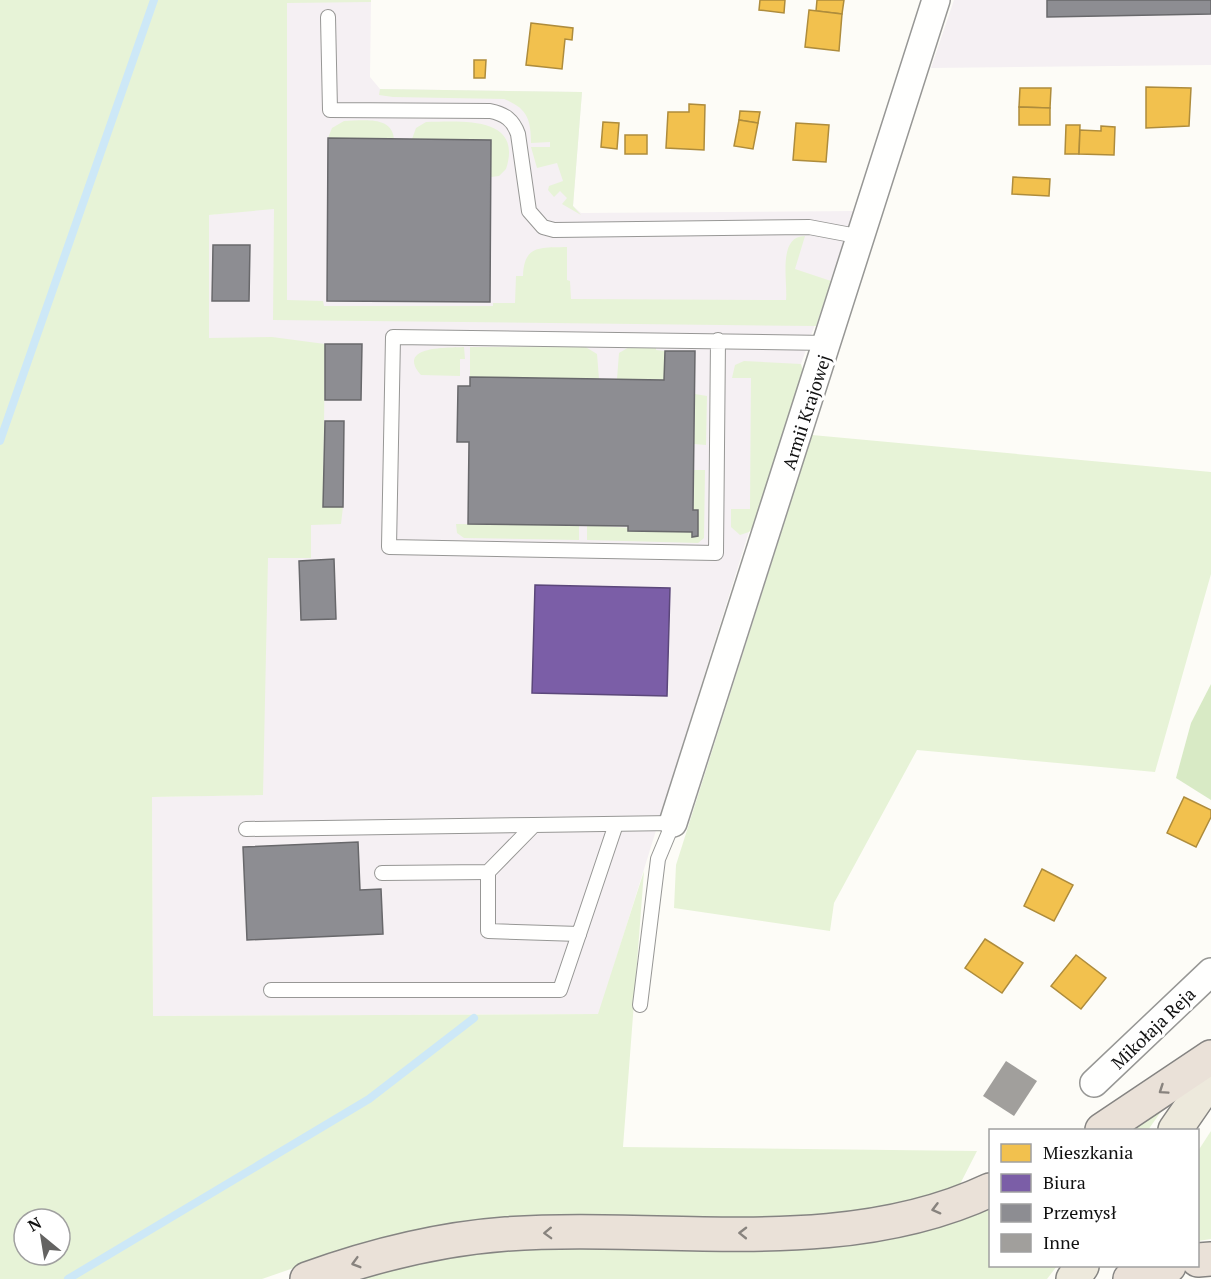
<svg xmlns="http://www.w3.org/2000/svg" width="1211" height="1279" font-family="'PT Serif',serif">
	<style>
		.industrial { fill: #f5f0f3 }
		.green { fill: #e7f3d7; fill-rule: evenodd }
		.forest { fill: #d8eac5 }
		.homes { fill: #f2c14e; stroke: #ae8c3c; stroke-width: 1.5 }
		.offices { fill: #7b5ea7; stroke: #5b477a; stroke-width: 1.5 }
		.industry { fill: #8d8d92; stroke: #68686b; stroke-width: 1.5 }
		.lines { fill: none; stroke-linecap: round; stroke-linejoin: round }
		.stream { stroke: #cde8f7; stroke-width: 8 }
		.building { fill: #a19f9c }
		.lane-casing { stroke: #979795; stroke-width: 16 }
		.street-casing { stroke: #979795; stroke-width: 30 }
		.primary-casing { stroke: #858482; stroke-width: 36 }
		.highway-casing { stroke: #858482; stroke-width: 36 }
		.lane { stroke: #fffffe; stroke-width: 14 }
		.street { stroke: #fffffe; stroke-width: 27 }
		.primary { stroke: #ede9dc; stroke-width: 33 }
		.highway { stroke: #eae1d8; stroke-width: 33 }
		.oneway { stroke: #88837e }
		.labels { text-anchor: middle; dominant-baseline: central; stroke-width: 6; stroke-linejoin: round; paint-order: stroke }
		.street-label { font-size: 18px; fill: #111; stroke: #fff }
	</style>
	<rect width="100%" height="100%" fill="#fdfcf7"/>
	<g class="industrial">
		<polygon points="277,0 371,0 370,77 380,89 582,92 573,206 581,213 855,211 801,364 599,1014 153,1016 152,797 262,795 272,338 209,338 208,215 274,208"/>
		<polygon points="954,0 1211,0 1211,65 931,68"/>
	</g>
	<g class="green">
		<path d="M0 0H371V2L287 3V300L323 301 324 306H493V303H515L516 276H523C524 244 541 248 567 247V280L570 281 571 299 786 300C788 282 777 236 805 236L795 269 831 281 816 326 273 320 274 209 209 215V338L272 337 325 344 323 506 343 507 341 524 311 525V558H268L263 795 152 797 153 1016 598 1014 644 871 623 1147 977 1151 957 1190 845 1215 357 1246 262 1279H0ZM24 1219H60V1255H24Z"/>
		<path d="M380 89 582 92 573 206 581 215 562 204 567 198 560 191 554 197 548 190 549 186 563 181 557 163 537 168 531 147H550V142L531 143C531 119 527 108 504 99L393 97 379 95Z"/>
		<path d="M344 121C362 121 392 115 394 139L328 138 332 128Z"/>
		<path d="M426 122C458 122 524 114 506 169L499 176 491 177V140L412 139 416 128Z"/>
		<polygon points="584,346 597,354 599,379 470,377 470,347"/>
		<polygon points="631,346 656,346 656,350 665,351 664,380 617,379 619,353"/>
		<path d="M464 347 465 359H460V376L421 375C395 345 450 348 464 347Z"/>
		<polygon points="744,361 801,364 803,371 756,523 749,532 740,535 731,527 731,509 750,509 751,378 732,378 735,365"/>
		<polygon points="695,394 707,396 706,445 694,444"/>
		<polygon points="812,435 1211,472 1211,574 1155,772 917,750 834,903 830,931 674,908 676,865"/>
		<polygon points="694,470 705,470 704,538 698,543 587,540 587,525 692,532 692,536 697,536 698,511 693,510"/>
		<polygon points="456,524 579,525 579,540 464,538 457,533"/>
		<polygon points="1165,1106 1148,1130 1128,1130"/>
		<polygon points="1211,1131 1211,1239 1198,1241 1198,1151"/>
		<polygon points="990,1207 990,1266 1057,1266 1047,1279 349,1279 448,1256"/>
	</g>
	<polygon class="forest" points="1211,684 1211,800 1176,778 1191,723"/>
	<g class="homes">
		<polygon points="760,0 785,0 784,13 759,10"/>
		<polygon points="817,0 844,0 842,14 816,11"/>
		<polygon points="809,10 842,14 839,51 805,47"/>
		<polygon points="531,23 573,28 572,40 565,39 562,69 526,65"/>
		<polygon points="474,60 486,60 485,78 474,78"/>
		<polygon points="1146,87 1191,88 1189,126 1146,128"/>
		<polygon points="1020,88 1051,88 1050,108 1019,107"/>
		<polygon points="689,104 705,105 704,150 666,148 668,112 689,112"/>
		<polygon points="1019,107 1050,108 1050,125 1019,125"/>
		<polygon points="740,111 760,112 758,123 739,120"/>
		<polygon points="739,120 758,123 753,149 734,146"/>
		<polygon points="603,122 619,123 617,149 601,147"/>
		<polygon points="796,123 829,125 826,162 793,160"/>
		<polygon points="1066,125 1080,125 1079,154 1065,154"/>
		<polygon points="1101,126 1115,127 1114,155 1079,154 1080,130 1101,131"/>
		<rect x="625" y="135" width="22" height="19"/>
		<polygon points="1013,177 1050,179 1049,196 1012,194"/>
		<polygon points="1184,797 1211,810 1211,817 1196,847 1167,833"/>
		<polygon points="1042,869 1073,885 1054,921 1024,906"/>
		<polygon points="985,939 1023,963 1002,993 965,968"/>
		<polygon points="1076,955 1106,978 1081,1009 1051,986"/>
	</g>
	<polygon class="offices" points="535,585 670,588 667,696 532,693"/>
	<g class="industry">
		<polygon points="1047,0 1211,0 1211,14 1047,17"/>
		<polygon points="328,138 491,140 490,302 327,301"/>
		<polygon points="213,245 250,245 249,301 212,301"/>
		<polygon points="325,344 362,344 361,400 325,400"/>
		<polygon points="665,351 695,351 693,510 698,510 698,536 692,537 692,532 628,531 628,526 468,524 469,442 457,442 458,386 470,386 470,377 664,380"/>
		<polygon points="325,421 344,421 343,507 323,507"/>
		<polygon points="334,559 336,619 301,620 299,561"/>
		<polygon points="358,842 360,890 381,889 383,934 247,940 243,847"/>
	</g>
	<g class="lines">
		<g class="stream">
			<polyline points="0,441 154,0"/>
			<polyline points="68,1279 369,1099 474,1018"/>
		</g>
	</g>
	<polygon class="building" points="1006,1061 1037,1081 1014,1116 983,1096"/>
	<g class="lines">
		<g class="lane-casing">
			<g id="lane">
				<path d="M328 17 330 110 490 111C505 114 513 120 518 134L529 211 543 227 554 230 809 227 862 237"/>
				<polyline points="718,340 716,553 389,547 393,337 828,343"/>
				<polyline points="246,829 534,825"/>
				<polyline points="488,872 488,931 579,934 616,824"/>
				<polyline points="382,873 488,872 534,825 673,823 658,859 640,1005"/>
				<polyline points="271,990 560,990 579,934"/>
			</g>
		</g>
		<g class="street-casing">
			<g id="street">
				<polyline points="673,823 936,0"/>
				<polyline points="1094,1083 1211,972"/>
			</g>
		</g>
		<g class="primary-casing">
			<g id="primary">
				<polyline points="1175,1130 1211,1078"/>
				<polyline points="1073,1279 1082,1266"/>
			</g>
		</g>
		<g class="highway-casing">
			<g id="highway">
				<polyline points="1102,1130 1211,1057"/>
				<polyline points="1198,1260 1211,1259"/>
				<path d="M307 1279C371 1256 438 1239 506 1234 665 1223 841 1260 990 1190"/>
				<polyline points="1130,1279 1169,1266"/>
			</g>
		</g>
		<use href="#lane" class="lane"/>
		<use href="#street" class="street"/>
		<use href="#primary" class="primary"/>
		<use href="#highway" class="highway"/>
	</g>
	<defs><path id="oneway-chevron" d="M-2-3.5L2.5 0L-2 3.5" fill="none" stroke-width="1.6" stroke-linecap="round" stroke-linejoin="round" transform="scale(1.5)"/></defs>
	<g class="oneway">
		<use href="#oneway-chevron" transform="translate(1163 1090) rotate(146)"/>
		<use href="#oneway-chevron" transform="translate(936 1209) rotate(165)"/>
		<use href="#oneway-chevron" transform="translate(548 1233) rotate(178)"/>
		<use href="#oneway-chevron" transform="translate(743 1233) rotate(-179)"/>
		<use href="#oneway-chevron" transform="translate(356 1263) rotate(164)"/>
	</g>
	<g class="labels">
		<g class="street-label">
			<text transform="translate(806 412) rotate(-72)">Armii Krajowej</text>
			<text transform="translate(1153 1028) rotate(-44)">Mikołaja Reja</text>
		</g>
	</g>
	<rect x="989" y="1129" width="210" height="138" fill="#ffffff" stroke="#a0a0a0" stroke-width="1.5"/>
	<rect x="1001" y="1144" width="30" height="18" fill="#f2c14e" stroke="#a0a0a0" stroke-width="1.5"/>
	<text x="1043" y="1159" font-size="18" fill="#111111">Mieszkania</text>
	<rect x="1001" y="1174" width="30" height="18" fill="#7b5ea7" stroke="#a0a0a0" stroke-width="1.5"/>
	<text x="1043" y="1189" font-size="18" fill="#111111">Biura</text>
	<rect x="1001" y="1204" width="30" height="18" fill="#8d8d92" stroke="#a0a0a0" stroke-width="1.5"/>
	<text x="1043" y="1219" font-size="18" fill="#111111">Przemysł</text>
	<rect x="1001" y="1234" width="30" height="18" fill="#a19f9c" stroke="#a0a0a0" stroke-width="1.5"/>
	<text x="1043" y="1249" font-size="18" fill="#111111">Inne</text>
	<g transform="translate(42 1237) rotate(330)"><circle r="28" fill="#ffffff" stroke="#a0a0a0" stroke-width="1.5"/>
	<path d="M0-4.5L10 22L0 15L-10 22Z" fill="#646362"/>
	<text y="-9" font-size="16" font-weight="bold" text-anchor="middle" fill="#111111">N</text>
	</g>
</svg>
